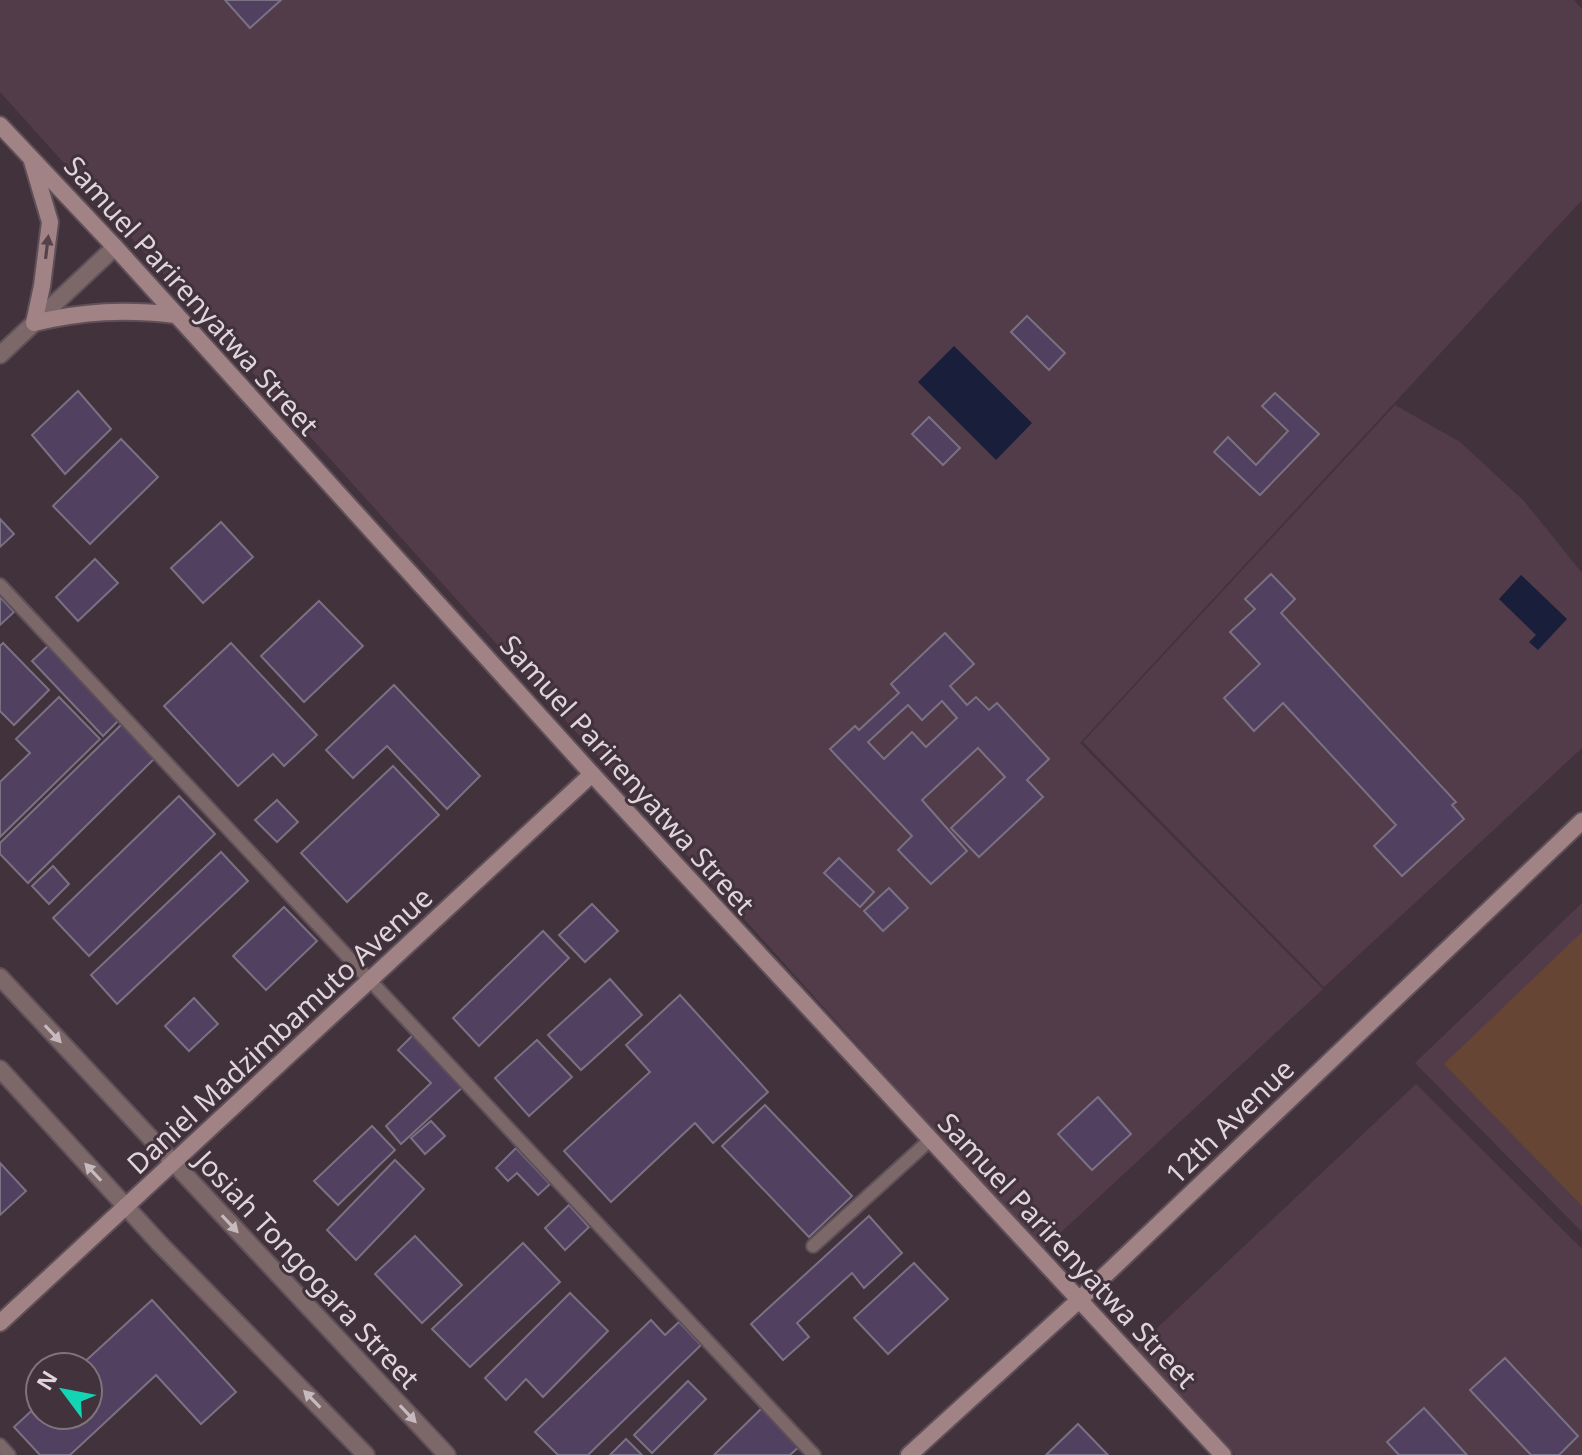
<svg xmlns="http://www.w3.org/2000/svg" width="1582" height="1455" font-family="'Noto Sans',sans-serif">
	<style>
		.built { fill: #523c49 }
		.green { fill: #664534 }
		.water { fill: #191e3b }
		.building { fill: #514060; stroke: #7a7183; stroke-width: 2; fill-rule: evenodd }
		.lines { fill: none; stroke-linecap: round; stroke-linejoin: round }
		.lane-casing { stroke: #5e4f59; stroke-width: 16 }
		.street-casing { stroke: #5e4f59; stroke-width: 20 }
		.secondary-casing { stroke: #5e4f59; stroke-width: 20 }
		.lane { stroke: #7c6869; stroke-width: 12 }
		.street { stroke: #7c6869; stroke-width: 16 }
		.secondary { stroke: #a28385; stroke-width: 16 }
		.oneway { fill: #55424b }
		.oneway2 { fill: #c6babe }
		.labels { text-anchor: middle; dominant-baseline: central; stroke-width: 6; stroke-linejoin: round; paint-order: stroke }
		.street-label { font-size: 28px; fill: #dfd5db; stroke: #42323c }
	</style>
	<rect width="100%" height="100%" fill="#42323c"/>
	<g class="built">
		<polygon points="0,0 1574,0 1582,9 1582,200 1080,743 1323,989 1042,1250 0,92"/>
		<polygon points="1395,405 1460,442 1524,501 1582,573 1582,748 1324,987 1083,742"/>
		<polygon points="1582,903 1582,1232 1415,1063"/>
		<polygon points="1416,1084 1582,1249 1582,1455 1235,1455 1135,1349"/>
	</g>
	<polygon class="green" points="1582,932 1582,1206 1444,1064"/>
	<g class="water">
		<polygon points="954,346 1032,423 996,460 918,382"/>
		<polygon points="1521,575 1567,619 1538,650 1529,642 1536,635 1499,599"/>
	</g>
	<g class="building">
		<polygon points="225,0 281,0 250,28"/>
		<polygon points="1027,316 1065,353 1049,370 1011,332"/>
		<polygon points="78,391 111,429 65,474 32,435"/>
		<polygon points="1275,393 1319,434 1260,495 1214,452 1228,437 1256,465 1288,431 1262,406"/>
		<polygon points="929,417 960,448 943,465 912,434"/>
		<polygon points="121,439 158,477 90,544 53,506"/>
		<polygon points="0,519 14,534 0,547"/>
		<polygon points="221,522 253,557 203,603 171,568"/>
		<polygon points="95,559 118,583 78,621 56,597"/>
		<polygon points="1271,574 1295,599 1281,613 1456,802 1452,805 1464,819 1402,876 1374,846 1396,825 1283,703 1254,731 1224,698 1260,664 1230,632 1255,609 1245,599"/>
		<polygon points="0,597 14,612 0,625"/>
		<polygon points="319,601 363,646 304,702 261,656"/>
		<path d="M945 633 974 664 950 686 967 705 976 697 989 710 997 703 1049 759 1027 780 1043 797 979 857 951 828 1005 777 978 748 922 800 967 851 931 884 898 850 912 836 830 749 855 726 859 730 899 693 891 684ZM942 701 957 718 926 747 912 732 884 759 868 742 908 705 922 720Z"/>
		<polygon points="3,643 49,690 14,725 0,711 0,646"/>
		<polygon points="231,643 317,735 284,766 273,754 238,786 164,706"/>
		<polygon points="49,645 119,720 103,736 32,661"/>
		<polygon points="394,685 480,776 447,809 387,746 353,778 326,750"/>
		<polygon points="59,697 100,739 0,837 0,782 30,753 16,739"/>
		<polygon points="122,724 155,758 28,883 0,854 0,843"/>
		<polygon points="393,766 439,815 347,902 301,853"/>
		<polygon points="179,796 215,834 89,956 53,918"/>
		<polygon points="277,800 298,822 277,842 255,820"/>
		<polygon points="221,852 248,881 117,1004 91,975"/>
		<polygon points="839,858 874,892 860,907 824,873"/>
		<polygon points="53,866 69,884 49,904 32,886"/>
		<polygon points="889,888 908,908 883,931 864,911"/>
		<polygon points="592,904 618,931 585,962 559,935"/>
		<polygon points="284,907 317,941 266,990 233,956"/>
		<polygon points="543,931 569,958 479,1046 453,1018"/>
		<polygon points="610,979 642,1015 581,1070 548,1035"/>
		<polygon points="680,995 768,1092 713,1143 695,1123 611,1202 564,1151 650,1072 626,1045"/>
		<polygon points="194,998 218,1024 189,1051 165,1026"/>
		<polygon points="414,1034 464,1086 401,1144 386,1126 431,1083 398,1050"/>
		<polygon points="537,1040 572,1077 529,1116 495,1078"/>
		<polygon points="1098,1097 1131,1134 1092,1170 1058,1134"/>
		<polygon points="765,1105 852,1196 809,1237 722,1146"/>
		<polygon points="431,1121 445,1136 425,1154 411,1138"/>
		<polygon points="372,1126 395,1150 338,1205 314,1181"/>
		<polygon points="516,1148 550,1184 538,1195 517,1173 508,1181 496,1168"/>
		<polygon points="395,1160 424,1189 356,1260 327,1230"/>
		<polygon points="0,1163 26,1191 0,1215"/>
		<polygon points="569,1205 589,1227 565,1250 545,1228"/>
		<polygon points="869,1216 902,1253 864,1288 852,1273 797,1323 809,1337 783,1360 751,1324"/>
		<polygon points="415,1236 462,1285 422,1323 375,1274"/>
		<polygon points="523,1243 560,1282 470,1367 432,1329"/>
		<polygon points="914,1263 948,1299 888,1354 854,1318"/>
		<polygon points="570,1293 608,1331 543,1397 526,1379 506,1400 485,1378"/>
		<polygon points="152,1300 236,1392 201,1424 156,1375 70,1455 40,1455 14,1427 40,1403 40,1415 88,1415 88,1367 79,1367"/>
		<polygon points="651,1320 665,1335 679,1322 701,1345 588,1455 558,1455 535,1432"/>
		<polygon points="1505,1358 1578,1436 1559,1455 1531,1455 1470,1390"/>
		<polygon points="688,1381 706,1399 652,1453 634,1435"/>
		<polygon points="764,1406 802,1444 790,1455 714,1455"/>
		<polygon points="1424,1408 1467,1455 1399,1455 1387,1442"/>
		<polygon points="1078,1424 1108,1455 1046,1455"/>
		<polygon points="626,1439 642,1455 610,1455"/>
	</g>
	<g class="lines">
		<g class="lane-casing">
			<g id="lane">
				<polyline points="0,585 814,1455"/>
				<polyline points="813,1246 930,1140"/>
				<polyline points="0,1445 9,1455"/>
			</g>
		</g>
		<g class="street-casing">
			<g id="street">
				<polyline points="0,355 115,247"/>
				<polyline points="0,977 447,1455"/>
				<polyline points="0,1069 161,1245 366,1455"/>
			</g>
		</g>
		<g class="secondary-casing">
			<g id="secondary">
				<polyline points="0,125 115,247 592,774 1223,1455"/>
				<path d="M32 161 50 222 42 286 34 323C84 311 125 309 176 315"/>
				<polyline points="0,1323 592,774"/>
				<polyline points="909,1455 1078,1301 1582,821"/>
			</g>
		</g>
		<use href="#lane" class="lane"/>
		<use href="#street" class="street"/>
		<use href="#secondary" class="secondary"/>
	</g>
	<defs><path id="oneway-solid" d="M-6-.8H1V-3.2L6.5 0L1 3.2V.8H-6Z" transform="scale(2)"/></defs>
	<use class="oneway" href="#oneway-solid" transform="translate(47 247) rotate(-83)"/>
	<g class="oneway2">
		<use href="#oneway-solid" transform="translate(53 1034) rotate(47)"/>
		<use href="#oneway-solid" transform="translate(93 1172) rotate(-133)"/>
		<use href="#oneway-solid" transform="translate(230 1224) rotate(47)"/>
		<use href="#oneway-solid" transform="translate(312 1399) rotate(-134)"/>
		<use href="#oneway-solid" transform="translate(408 1414) rotate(47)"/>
	</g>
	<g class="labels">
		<g class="street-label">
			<text transform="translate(192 295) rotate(48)">Samuel Parirenyatwa Street</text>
			<text transform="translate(628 774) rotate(48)">Samuel Parirenyatwa Street</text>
			<text transform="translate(279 1030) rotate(-43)">Daniel Madzimbamuto Avenue</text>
			<text transform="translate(1229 1121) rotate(-44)">12th Avenue</text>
			<text transform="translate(1068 1250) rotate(47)">Samuel Parirenyatwa Street</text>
			<text transform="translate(308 1269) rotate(47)">Josiah Tongogara Street</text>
		</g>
	</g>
	<g transform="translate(64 1391) rotate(302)"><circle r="38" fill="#42323c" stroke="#81737c" stroke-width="2"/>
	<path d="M0-6L14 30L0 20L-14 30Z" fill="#13d5b4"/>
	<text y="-12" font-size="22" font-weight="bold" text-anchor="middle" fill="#dfd5db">N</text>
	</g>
</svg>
